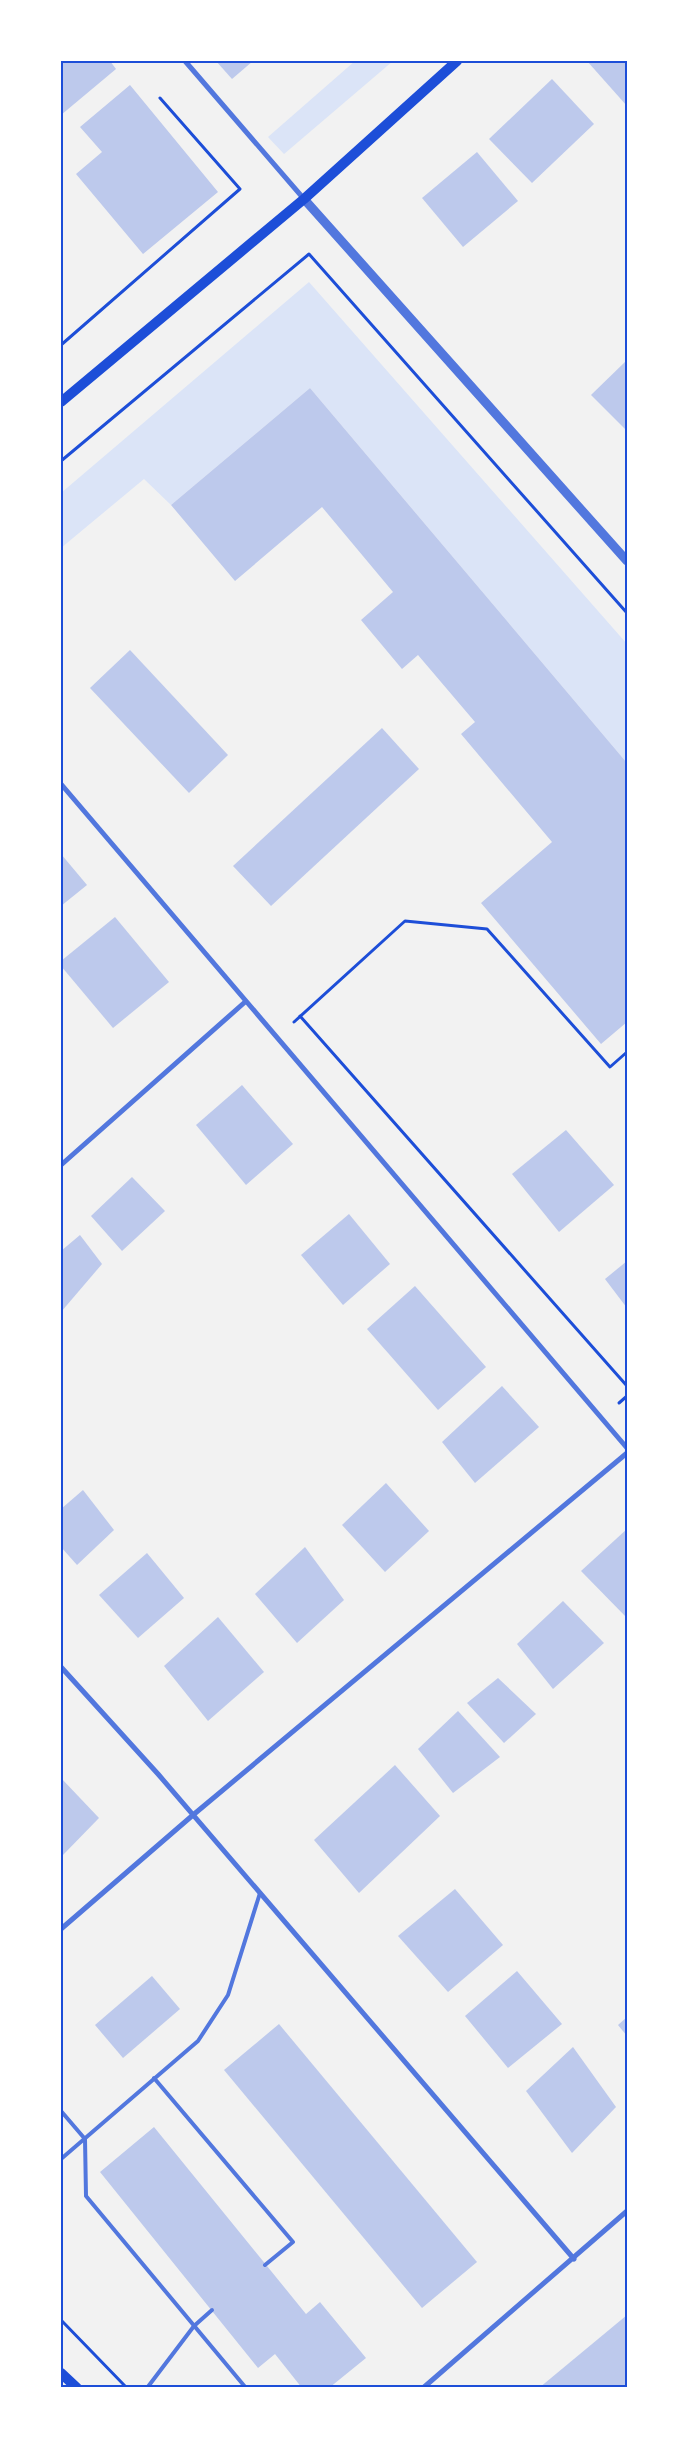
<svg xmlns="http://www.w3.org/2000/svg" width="688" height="2449" font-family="'Fira Sans Condensed',sans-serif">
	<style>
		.green { fill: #dbe4f7 }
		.building { fill: #bdc9ec }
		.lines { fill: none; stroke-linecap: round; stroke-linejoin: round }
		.path { stroke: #1d4ed8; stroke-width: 3 }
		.service { stroke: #5277de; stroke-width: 4 }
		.minor { stroke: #5277de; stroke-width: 5 }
		.tertiary { stroke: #5277de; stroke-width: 9 }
		.secondary { stroke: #1d4ed8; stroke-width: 10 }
		.neatline { fill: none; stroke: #1d4ed8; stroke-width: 2 }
	</style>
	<rect width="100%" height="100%" fill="#f2f2f2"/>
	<g class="green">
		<polygon points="355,61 393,61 284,154 268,137"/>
		<polygon points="309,282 627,644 627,763 310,388 171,505 144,479 61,548 61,493"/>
	</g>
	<g class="building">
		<polygon points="61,61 110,61 116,69 61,115"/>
		<polygon points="216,61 253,61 232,79"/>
		<polygon points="587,61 627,61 627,106"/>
		<polygon points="552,79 594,124 532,183 489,139"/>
		<polygon points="130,85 218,192 143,254 76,174 102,152 80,127"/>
		<polygon points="477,152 518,201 463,247 422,198"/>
		<polygon points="627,360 627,431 591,395"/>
		<polygon points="310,388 627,763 627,1022 601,1044 481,903 552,842 461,734 475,722 418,655 402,669 361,620 393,592 322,507 235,581 171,505"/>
		<polygon points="130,650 228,755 189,793 90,688"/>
		<polygon points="382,728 419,769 271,906 233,866"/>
		<polygon points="61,854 87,885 61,906"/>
		<polygon points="115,917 169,982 113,1028 61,966 61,961"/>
		<polygon points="242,1085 293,1144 246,1185 196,1125"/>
		<polygon points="566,1130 614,1185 559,1232 512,1174"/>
		<polygon points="132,1177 165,1211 122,1251 91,1216"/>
		<polygon points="349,1214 390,1264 343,1305 301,1255"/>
		<polygon points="80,1235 102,1264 61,1312 61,1251"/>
		<polygon points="627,1261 627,1308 605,1279"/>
		<polygon points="415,1286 486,1367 438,1410 367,1329"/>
		<polygon points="502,1386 539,1427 475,1483 442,1442"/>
		<polygon points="386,1483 429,1531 385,1572 342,1525"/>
		<polygon points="83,1490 114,1530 77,1565 61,1547 61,1509"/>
		<polygon points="627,1529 627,1618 581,1571"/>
		<polygon points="305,1547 344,1600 297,1643 255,1594"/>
		<polygon points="147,1553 184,1598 138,1638 99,1595"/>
		<polygon points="563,1601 604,1643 553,1689 517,1644"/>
		<polygon points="218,1617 264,1672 208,1721 164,1666"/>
		<polygon points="498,1678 536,1714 504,1743 467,1703"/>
		<polygon points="458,1711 500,1757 453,1793 418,1749"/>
		<polygon points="395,1765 440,1816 359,1893 314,1840"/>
		<polygon points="61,1778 99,1818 61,1857"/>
		<polygon points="455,1889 503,1945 448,1992 398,1936"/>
		<polygon points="517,1971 562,2024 508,2068 465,2016"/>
		<polygon points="152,1976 180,2009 123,2058 95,2025"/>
		<polygon points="627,2017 627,2036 618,2025"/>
		<polygon points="279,2024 477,2262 422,2308 224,2070"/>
		<polygon points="573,2047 616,2107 572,2153 526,2091"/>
		<polygon points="154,2127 306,2314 320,2302 366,2358 329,2388 302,2388 275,2354 258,2368 100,2172"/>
		<polygon points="627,2315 627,2388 539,2388"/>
	</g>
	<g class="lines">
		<g class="path">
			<polyline points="61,345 240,189 160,98"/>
			<polyline points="61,461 309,254 627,613"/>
			<polyline points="300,1016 627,1386"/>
			<polyline points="294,1022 405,921 487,929 610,1067 627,1052"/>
			<polyline points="619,1403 627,1396"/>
			<polyline points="61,2320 125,2386"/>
		</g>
		<g class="service">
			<polyline points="154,2078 293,2242 265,2265"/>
			<polyline points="61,2111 85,2139 86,2196 246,2388"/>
			<polyline points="61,2159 198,2041 228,1995 260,1893"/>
			<polyline points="147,2388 194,2326 212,2310"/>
		</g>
		<g class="minor">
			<polyline points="185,61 304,199"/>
			<polyline points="61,784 627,1448"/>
			<polyline points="61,1165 245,1002"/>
			<polyline points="61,1667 158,1774 574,2259"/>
			<polyline points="61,1929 193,1815 627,1453"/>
			<polyline points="423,2388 627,2211"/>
		</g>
		<polyline class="tertiary" points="304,199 627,561"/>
		<g class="secondary">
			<polyline points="61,402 304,199 457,61"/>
			<polyline points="61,2373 77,2388"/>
		</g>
	</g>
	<rect width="688" height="2449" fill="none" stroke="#ffffff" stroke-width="125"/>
	<rect x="62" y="62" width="564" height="2324" class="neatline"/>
</svg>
